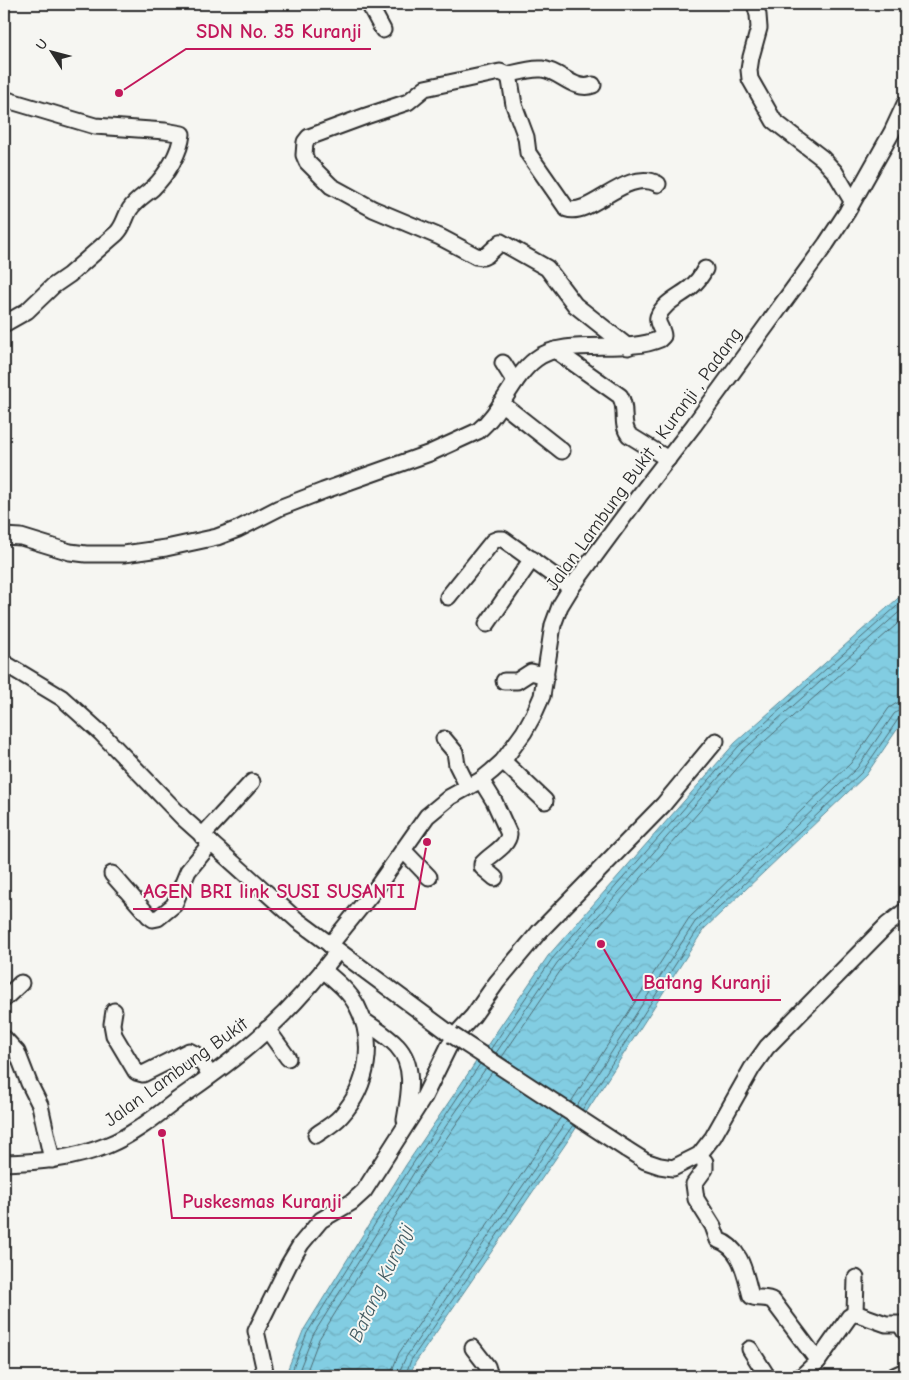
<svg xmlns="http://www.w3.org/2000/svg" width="909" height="1380" font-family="'Comic Neue',sans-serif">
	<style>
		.water { fill: url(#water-waves); stroke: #5f8c99 }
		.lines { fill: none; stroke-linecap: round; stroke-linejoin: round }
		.shore { stroke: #4e6c74; stroke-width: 1 }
		.minor-casing { stroke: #2b2b2b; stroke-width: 19 }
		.minor { stroke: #f6f6f2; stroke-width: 15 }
		.minor-bridge-casing { stroke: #2b2b2b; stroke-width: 19; stroke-linecap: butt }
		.minor-bridge { stroke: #f6f6f2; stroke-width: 15 }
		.labels { text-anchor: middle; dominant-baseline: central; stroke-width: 4; stroke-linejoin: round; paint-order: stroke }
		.street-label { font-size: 19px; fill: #2b2b2b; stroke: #f6f6f2 }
		.water-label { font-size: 20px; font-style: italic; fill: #455c62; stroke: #f6f6f2 }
		.leader { fill: none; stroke: #c2185b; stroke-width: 2 }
		.callout-dot { fill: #c2185b; stroke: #f6f6f2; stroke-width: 2 }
		.callout-label { font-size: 20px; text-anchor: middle; font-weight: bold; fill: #c2185b; stroke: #f6f6f2; stroke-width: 4; stroke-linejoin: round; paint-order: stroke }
	</style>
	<defs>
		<pattern id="water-waves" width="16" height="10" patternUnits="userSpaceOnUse" patternTransform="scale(1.25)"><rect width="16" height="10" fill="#82cde2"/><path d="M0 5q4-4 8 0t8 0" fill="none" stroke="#70b0c2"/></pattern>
	</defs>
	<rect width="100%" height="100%" fill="#f6f6f2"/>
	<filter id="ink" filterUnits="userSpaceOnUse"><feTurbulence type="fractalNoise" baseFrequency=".02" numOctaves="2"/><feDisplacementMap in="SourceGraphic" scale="10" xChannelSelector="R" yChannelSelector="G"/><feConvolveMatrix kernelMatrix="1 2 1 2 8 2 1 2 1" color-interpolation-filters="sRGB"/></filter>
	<g filter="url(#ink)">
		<polygon class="water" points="905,592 905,718 866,775 704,929 569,1139 415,1363 409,1376 285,1376 303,1331 406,1165 548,956 735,743"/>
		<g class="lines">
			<g class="shore">
				<polyline points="490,1050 552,959 738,747 905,599"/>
				<polyline points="496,1053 557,963 742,751 905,607"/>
				<polyline points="502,1057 563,967 748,756 905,617"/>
				<polyline points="571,1102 689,918 851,763 889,708 897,703 905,702"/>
				<polyline points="577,1106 695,922 857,768 894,714 899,710 905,709"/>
				<polyline points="582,1110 700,926 862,772 899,718 905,716"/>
				<polyline points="290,1376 307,1333 410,1168 480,1064"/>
				<polyline points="297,1376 313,1335 415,1171 486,1068"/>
				<polyline points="305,1376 319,1339 421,1175 492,1072"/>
				<polyline points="391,1376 393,1368 399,1353 561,1117"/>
				<polyline points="399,1376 400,1370 406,1357 567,1121"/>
				<polyline points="405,1376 411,1360 573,1125"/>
			</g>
			<g class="minor-casing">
				<g id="minor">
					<polyline points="369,4 383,30"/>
					<polyline points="755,4 758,15 759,28 751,57 749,70 750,79 774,121 822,158 835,172 852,201"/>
					<path d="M507 75C519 72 531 68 542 69 561 71 574 92 593 85"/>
					<path d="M4 99 95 126 165 131 182 134C180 153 167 174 153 188 145 195 136 200 130 209 125 217 124 226 117 233L69 275 53 286 27 311 4 324"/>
					<path d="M628 347 575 305 547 268 501 242 487 255 483 257 476 256 440 237 373 209 331 186 307 162 304 155 305 142 309 137 366 116 408 102 425 88 500 72 507 75 510 80 514 105 526 137 528 153 567 209C591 217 627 167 658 184"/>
					<path d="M555 350 620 396C628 409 620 423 629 435L668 459"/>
					<polyline points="503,363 515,382"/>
					<polyline points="501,403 562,451"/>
					<path d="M4 536 21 537 70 552 86 554H124L166 548 217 537 238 529 279 508 323 491 430 453 478 431C502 412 511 378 536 359 566 336 623 355 660 339L663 336C663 329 656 324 658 317 663 303 680 296 690 288 696 283 702 275 705 269"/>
					<polyline points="448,597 493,541 498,539 503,539 571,588"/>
					<polyline points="487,624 532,559"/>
					<polyline points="4,663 62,698 101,733 183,818 297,920 452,1035"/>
					<polyline points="504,681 517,681 531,672 546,676"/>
					<polyline points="444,739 455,752 457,765 468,787"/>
					<polyline points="503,761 545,801"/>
					<path d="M481 780 494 801 509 834C508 847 490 854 482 864V867L495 878"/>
					<polyline points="202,836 252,782"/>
					<polyline points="403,850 429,877"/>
					<polyline points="112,874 149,916 153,919 158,918 174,905 188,871 211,843"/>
					<polyline points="330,945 377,887 427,816 450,797 481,780 492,771 503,761 524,732 534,714 542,696 553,625 560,606 571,588 639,496 694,425 826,244 847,212 892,132 905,104"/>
					<polyline points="4,999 21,983"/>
					<polyline points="114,1011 112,1024 114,1035 136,1072 143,1074 189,1051 195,1054 211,1075"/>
					<path d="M363 1020C374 1028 388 1036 397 1046 416 1066 409 1096 405 1120"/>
					<polyline points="267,1029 288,1058"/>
					<polyline points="4,1038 17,1052 29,1083 40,1105 52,1160"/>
					<path d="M316 1135C324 1129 334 1124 341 1116 368 1086 376 1042 357 1006 349 991 335 980 323 970"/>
					<polyline points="626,1149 645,1161 660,1166 673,1168 699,1155 713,1137 752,1068 767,1047 887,925 905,911"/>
					<path d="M699 1155 705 1162V1169L694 1184 696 1199 713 1226 718 1240C742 1248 745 1275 751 1296 757 1300 766 1296 773 1301L818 1361"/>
					<path d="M4 1163C39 1162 75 1159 108 1145 133 1135 156 1116 177 1100 202 1082 227 1065 250 1045 282 1018 312 985 338 951"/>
					<polyline points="855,1313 856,1278"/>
					<polyline points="473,1348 487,1366 490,1376"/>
					<polyline points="750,1349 767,1376"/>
					<polyline points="266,1376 256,1331 289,1264 301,1244 321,1220 352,1202 364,1191 424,1097 449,1046 460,1030 473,1016 497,982 539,932 663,805 716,741"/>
					<polyline points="802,1376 818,1361 849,1317 855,1313 886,1324 900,1324 905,1332"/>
					<polyline points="894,1376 905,1371"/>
				</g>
			</g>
			<use href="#minor" class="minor"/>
			<g class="minor-bridge-casing">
				<polyline id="minor-bridge" points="452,1035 626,1149"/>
			</g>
			<use href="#minor-bridge" class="minor-bridge"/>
		</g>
	</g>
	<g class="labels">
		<g class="street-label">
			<text transform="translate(644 459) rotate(-54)">Jalan Lambung Bukit , Kuranji , Padang</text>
			<text transform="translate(176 1072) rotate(-36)">Jalan Lambung Bukit</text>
		</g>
		<g class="water-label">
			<text transform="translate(381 1283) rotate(-65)">Batang Kuranji</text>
		</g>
	</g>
	<path class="leader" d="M119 93L186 49H371M427 842L415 909H133M601 944L633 1000H781M162 1133L172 1218H352"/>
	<g class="callout-dot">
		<circle cx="119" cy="93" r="5"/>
		<circle cx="427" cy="842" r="5"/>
		<circle cx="601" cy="944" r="5"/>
		<circle cx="162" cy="1133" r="5"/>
	</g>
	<g class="callout-label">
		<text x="279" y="38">SDN No. 35 Kuranji</text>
		<text x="274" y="898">AGEN BRI link SUSI SUSANTI</text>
		<text x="707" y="989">Batang Kuranji</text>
		<text x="262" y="1208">Puskesmas Kuranji</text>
	</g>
	<rect width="909" height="1380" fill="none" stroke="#f6f6f2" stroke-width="20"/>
	<rect x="10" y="10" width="889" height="1360" fill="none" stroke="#2b2b2b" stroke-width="2" filter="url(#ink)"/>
	<g transform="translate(52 52) rotate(306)" stroke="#f6f6f2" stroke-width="4" paint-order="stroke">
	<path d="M0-4L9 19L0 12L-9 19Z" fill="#2b2b2b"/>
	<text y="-8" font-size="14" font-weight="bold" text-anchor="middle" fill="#2b2b2b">U</text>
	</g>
</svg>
